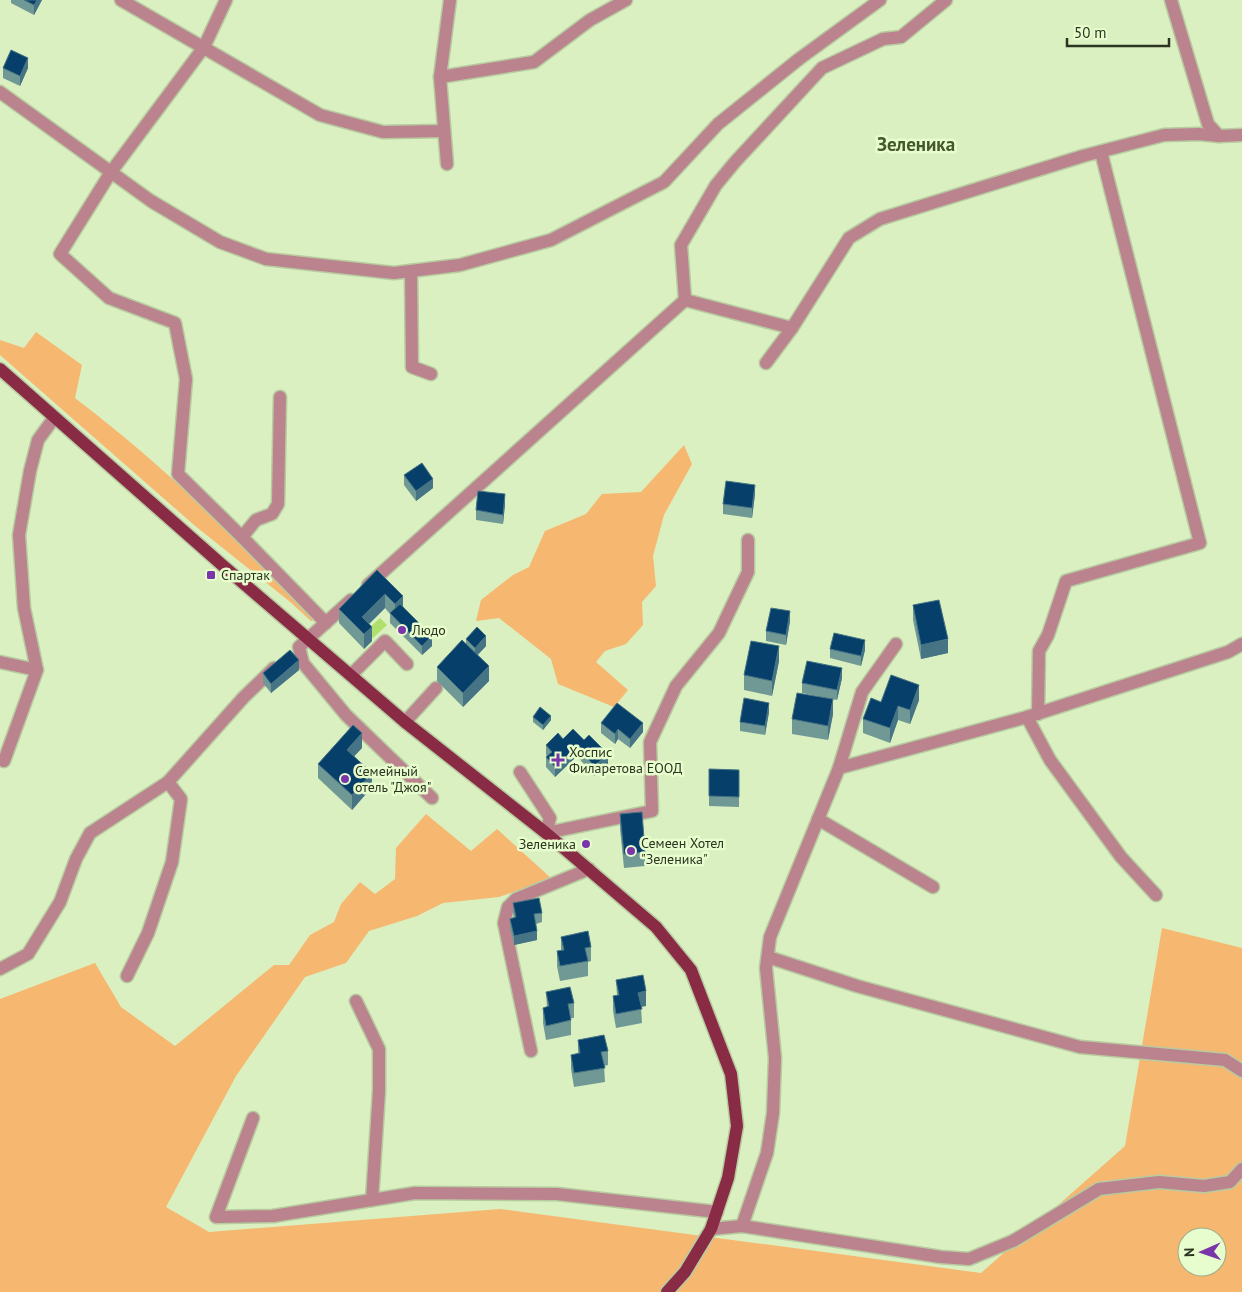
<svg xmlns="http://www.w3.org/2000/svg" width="1242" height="1292" font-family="'PT Sans',sans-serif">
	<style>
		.green { fill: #f6b771; fill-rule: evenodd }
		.water { fill: #afdf6c }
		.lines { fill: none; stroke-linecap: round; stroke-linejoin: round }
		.minor-casing { stroke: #b7caa0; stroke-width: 15 }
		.major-casing { stroke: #b7caa0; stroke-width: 15 }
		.minor { stroke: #bb838d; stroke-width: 12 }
		.major { stroke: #8a2b45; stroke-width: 12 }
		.wall { fill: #709895 }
		.shaded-wall { fill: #467484 }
		.building { fill: #063f6a; stroke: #467484 }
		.poi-dot { fill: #7935a9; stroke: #e7fdcd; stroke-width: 2 }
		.labels { text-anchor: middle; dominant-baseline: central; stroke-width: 5; stroke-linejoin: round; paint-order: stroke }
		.poi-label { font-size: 14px; fill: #2c3421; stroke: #e7fdcd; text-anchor: start }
		.district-label { font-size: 19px; font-weight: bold; fill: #45572c; stroke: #e7fdcd }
	</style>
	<rect width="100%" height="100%" fill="#daf0c0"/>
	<g class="green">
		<path d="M36 332 82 365 75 398C162 464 240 541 317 618L311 621 289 601 194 525 0 355V340L24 348Z"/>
		<polygon points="684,445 692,464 664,515 653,556 656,586 642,602 643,625 626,644 605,651 596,662 628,690 614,707 558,684 551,659 499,618 476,621 481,600 513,575 529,567 545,531 586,514 602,494 641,492"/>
		<path d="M426 814 471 851 497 829 552 879 499 897 443 903 417 916 369 931 346 963 305 977 236 1076 166 1207 209 1232 500 1209 981 1273 1125 1146 1162 928 1242 948V1292H0V999L95 963 121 1007 175 1046 274 965H289L310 935 334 922 341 904 360 882 375 894 395 879 396 848ZM1187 1237H1217V1267H1187Z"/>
	</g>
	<polygon class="water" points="380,618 387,625 373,638 366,631"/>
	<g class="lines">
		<g class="minor-casing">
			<g id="minor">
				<polyline points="121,0 320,115 383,132 443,131"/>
				<polyline points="226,0 204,47 111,172 60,254 109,298 175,323 186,379 178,474 242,537 326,623"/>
				<polyline points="1171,0 1208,124 1219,136"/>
				<polyline points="440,77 534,62 590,20 626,0"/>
				<polyline points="0,92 151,201 220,242 266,259 394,273 460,265 551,240 664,182 718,124 799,59 880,0"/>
				<polyline points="447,164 440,77 450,0"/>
				<polyline points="411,271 412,367 431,374"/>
				<polyline points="685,300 792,328"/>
				<polyline points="766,363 792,328 849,238 880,219 1083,156 1164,135 1199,134 1219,136 1242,135"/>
				<polyline points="242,537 256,520 272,514 278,504 280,397"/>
				<polyline points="368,585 685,300 681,245 716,185 735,162 822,68 883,39 901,37 946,0"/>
				<polyline points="351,600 299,647 303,663 346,715 432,798"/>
				<polyline points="0,662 37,670"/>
				<polyline points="351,675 385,641 407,664"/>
				<polyline points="1038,714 1039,651 1048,635 1066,581 1200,543 1101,152"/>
				<polyline points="1027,717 1050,760 1121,857 1156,895"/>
				<polyline points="405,722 436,688"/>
				<polyline points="4,761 37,670 24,608 19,535 30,471 38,440 54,418"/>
				<polyline points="839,768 862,692 896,644"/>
				<polyline points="520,772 550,818 546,833 652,811 650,742 676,686 719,633 748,572 748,540"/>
				<polyline points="818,819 933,887"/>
				<polyline points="768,957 857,986 1080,1047 1225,1060 1242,1071"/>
				<polyline points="0,969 28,954 60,902 76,859 90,833 168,782 243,698 274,668"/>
				<polyline points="127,976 148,933 172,862 181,799 168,782"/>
				<polyline points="356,1001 379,1049 379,1091 372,1200"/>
				<polyline points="531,1051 504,923 508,907 516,899 589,869"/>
				<polyline points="253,1118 216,1217 273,1216 415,1193 557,1194 717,1212"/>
				<polyline points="742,1226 941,1257 969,1259 1013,1241 1099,1189 1159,1182 1204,1186 1230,1182 1242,1169"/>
				<polyline points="711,1229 742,1226 767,1153 773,1113 775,1058 766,968 770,937 839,768 1027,717 1228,652 1242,644"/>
			</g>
		</g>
		<g class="major-casing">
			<polyline id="major" points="0,369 221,564 405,722 546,833 656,927 691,970 731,1074 737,1126 728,1178 711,1229 685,1272 667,1292"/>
		</g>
		<use href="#minor" class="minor"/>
		<use href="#major" class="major"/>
	</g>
	<g class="wall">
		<polygon points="11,0 42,0 34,15 11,3"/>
		<polygon points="3,68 28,68 20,86 3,78"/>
		<polygon points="404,475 433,488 416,501 404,485"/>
		<polygon points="755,494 752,518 723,514 723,504"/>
		<polygon points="505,504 503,524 476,520 476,510"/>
		<polygon points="377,570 432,646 422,655 390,623 390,614 385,608 369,624 372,641 364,649 339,623 339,609"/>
		<polygon points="913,605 948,653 921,659 913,620"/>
		<polygon points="790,621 786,645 766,641 766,631"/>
		<polygon points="466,639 486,646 477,655 489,681 463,707 437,681 437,667 466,644"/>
		<polygon points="830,649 865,650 861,666 830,658"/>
		<polygon points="779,661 772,696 744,690 744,675"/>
		<polygon points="299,670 271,693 263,683 263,673"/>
		<polygon points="842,678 837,700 802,693 802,683"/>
		<polygon points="919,700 910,724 898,720 890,743 863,733 863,719 881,702"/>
		<polygon points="769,712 765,735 740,731 740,722"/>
		<polygon points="833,714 828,740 792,734 792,719"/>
		<polygon points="533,717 551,720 543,730 533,722"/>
		<polygon points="601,723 643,732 630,748 618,739 615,744 601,733"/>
		<polygon points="563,739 608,764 594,776 577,756 555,777 546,767 546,757 547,756 546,755 546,745"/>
		<polygon points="362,748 354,756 372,787 352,810 318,778 318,764"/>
		<polygon points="709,769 739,770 739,807 709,806"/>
		<polygon points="620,814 645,852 645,866 624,868 620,829"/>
		<polygon points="513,903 542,913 542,922 536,924 537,940 514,945 510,928 510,919 514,917 513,913"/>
		<polygon points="561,937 591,947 591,961 588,962 588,976 560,981 557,966 557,951 561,951"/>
		<polygon points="616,980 646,1006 641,1007 642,1023 616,1028 613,1011 613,996 617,995"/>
		<polygon points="546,992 574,1003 574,1018 571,1018 571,1035 546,1040 543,1023 543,1008 547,1007"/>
		<polygon points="578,1040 608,1051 608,1065 604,1066 605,1082 574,1087 571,1069 571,1055 578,1053"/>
	</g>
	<g class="shaded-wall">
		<polygon points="37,0 42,0 34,15 34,5"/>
		<polygon points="28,58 28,68 20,86 20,76"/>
		<polygon points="433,479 433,488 416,501 416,491"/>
		<polygon points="755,485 755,494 752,518 752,508"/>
		<polygon points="505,494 505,504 503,524 503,515"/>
		<polygon points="385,594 385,608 362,631 362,617"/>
		<polygon points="403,596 403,611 395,619 395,604"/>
		<polygon points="790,611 790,621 786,645 786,635"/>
		<polygon points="372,627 372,641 364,649 364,634"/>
		<polygon points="432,636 432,646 422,655 422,646"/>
		<polygon points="486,636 486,646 475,658 475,648"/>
		<polygon points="948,639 948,653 921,659 921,645"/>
		<polygon points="865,640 865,650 861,666 861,656"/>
		<polygon points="779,646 779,661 772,696 772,681"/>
		<polygon points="299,660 299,670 271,693 271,684"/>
		<polygon points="489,666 489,681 463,707 463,693"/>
		<polygon points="842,668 842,678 837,700 837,690"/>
		<polygon points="919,685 919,700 910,724 910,710"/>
		<polygon points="833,699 833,714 828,740 828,726"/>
		<polygon points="769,703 769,712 765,735 765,726"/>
		<polygon points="898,706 898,720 890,743 890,728"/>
		<polygon points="551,716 551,720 543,730 543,725"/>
		<polygon points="643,723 643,732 630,748 630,739"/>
		<polygon points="618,729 618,739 615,744 615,734"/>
		<polygon points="362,733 362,748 347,764 347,750"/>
		<polygon points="577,746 577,756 555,777 555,767"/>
		<polygon points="608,754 608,764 594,776 594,766"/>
		<polygon points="372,773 372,787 352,810 352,795"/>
		<polygon points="537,931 537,940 514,945 514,936"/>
		<polygon points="646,991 646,1006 638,1007 638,993"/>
	</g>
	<g class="building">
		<polygon points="24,0 37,0 34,5"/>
		<polygon points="11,50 28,58 20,76 3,68"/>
		<polygon points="422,463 433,479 416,491 404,475"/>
		<polygon points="726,481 755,485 752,508 723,504"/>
		<polygon points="478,491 505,494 503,515 476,510"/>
		<polygon points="377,570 403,596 395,604 385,594 362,617 372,627 364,634 339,609"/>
		<polygon points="939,600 948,639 921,645 913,605"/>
		<polygon points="400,604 432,636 422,646 390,613"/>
		<polygon points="771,608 790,611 786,635 766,631"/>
		<polygon points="477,627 486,636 475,648 466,639"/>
		<polygon points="834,633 865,640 861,656 830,649"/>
		<polygon points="462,640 489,666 463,693 437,667"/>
		<polygon points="751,641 779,646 772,681 744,675"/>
		<polygon points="290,650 299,660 271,684 263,673"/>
		<polygon points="807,661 842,668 837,690 802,683"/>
		<polygon points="891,675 919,685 910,710 898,706 890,728 863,719 871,698 881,702"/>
		<polygon points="797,693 833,699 828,726 792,719"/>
		<polygon points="744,698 769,703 765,726 740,722"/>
		<polygon points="617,703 643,723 630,739 618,729 615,734 601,723"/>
		<polygon points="540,707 551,716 543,725 533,717"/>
		<polygon points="353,725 362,733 347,750 372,773 352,795 318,764"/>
		<polygon points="573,729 584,740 589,735 608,754 594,766 577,746 555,767 546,757 552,752 546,745 558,733 563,739"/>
		<polygon points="709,769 739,770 739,797 709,796"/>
		<polygon points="642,812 645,852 624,854 620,814"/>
		<polygon points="539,898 542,913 534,914 537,931 514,936 510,919 516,917 513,903"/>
		<polygon points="588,931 591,947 585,948 588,961 560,966 557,951 564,950 561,937"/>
		<polygon points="643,975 646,991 638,993 642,1009 616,1014 613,996 619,995 616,980"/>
		<polygon points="570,987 574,1003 568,1004 571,1020 546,1026 543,1008 549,1006 546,992"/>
		<polygon points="604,1035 608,1051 601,1052 605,1068 574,1073 571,1055 580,1053 578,1040"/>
	</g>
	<g class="poi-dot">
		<rect x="206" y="570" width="10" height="10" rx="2.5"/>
		<circle cx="402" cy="630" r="5"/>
		<path d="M555.5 752.5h5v5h5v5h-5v5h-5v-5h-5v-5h5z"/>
		<circle cx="345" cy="779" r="5"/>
		<circle cx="586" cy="844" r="5"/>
		<circle cx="631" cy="851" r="5"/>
	</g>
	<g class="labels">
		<g class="poi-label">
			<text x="221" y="575">Спартак</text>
			<text x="412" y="630">Людо</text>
			<text x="569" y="752">Хоспис<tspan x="569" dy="16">Филаретова ЕООД</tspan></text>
			<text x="355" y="771">Семейный<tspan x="355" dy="16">отель "Джоя"</tspan></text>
			<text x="641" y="843">Семеен Хотел<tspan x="641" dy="16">"Зеленика"</tspan></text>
			<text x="576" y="844" text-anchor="end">Зеленика</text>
		</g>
		<g class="district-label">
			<text x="916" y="144">Зеленика</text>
		</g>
	</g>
	<g transform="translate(1202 1252) rotate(268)"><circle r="24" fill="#e7fdcd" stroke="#9cad88"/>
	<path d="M0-4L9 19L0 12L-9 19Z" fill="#7935a9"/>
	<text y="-8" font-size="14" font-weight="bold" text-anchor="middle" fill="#2c3421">N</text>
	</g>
	<path d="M1067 38v8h102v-8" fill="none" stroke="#2c3421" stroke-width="2.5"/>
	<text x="1074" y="38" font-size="15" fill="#2c3421" stroke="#e7fdcd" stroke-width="4" paint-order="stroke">50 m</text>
</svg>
